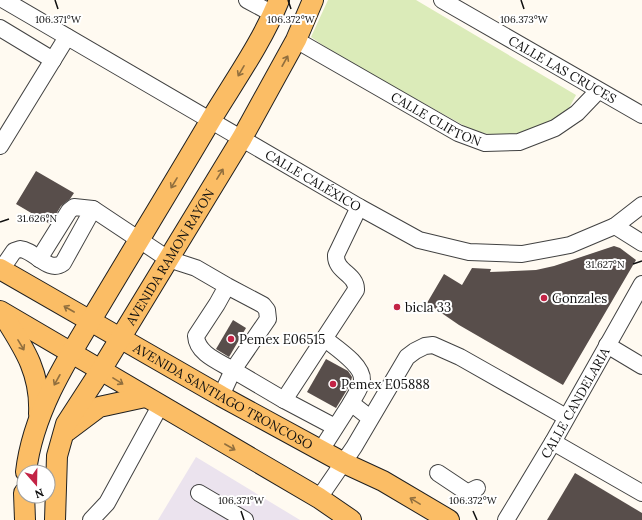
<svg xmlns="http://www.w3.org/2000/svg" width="642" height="520" font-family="Lora,serif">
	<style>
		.industrial { fill: #ebe3ee }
		.green { fill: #dbebb9 }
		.building { fill: #584e4b }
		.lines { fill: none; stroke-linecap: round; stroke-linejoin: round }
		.minor-casing { stroke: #424242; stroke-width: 18 }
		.major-casing { stroke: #202020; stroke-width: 22 }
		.minor { stroke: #fff; stroke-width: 16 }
		.major { stroke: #fbbd65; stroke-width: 20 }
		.oneway { stroke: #916f3e }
		.ticks { fill: none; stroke: #0f0f0f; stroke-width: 1.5 }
		.poi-dot { fill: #c32345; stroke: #fff; stroke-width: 1.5 }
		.labels { text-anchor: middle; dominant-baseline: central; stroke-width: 4; stroke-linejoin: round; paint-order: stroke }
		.street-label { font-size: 13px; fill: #0f0f0f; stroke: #fff }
		.poi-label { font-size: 13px; fill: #0f0f0f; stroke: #fff; text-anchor: start }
		.ticks-label { font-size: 10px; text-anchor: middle; fill: #0f0f0f; stroke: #fff; stroke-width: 4; stroke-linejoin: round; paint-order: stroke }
	</style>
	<rect width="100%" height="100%" fill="#fffaf1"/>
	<polygon class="industrial" points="196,457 300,520 158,520"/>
	<polygon class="green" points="328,0 416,0 576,95 567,112 544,127 519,133 496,136 472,130 340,57 311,37"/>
	<g class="building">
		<polygon points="36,171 74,193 70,199 61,206 50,224 16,204"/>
		<polygon points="614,246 620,248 636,260 563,385 459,325 427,303 444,274 462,285 472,268 491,269 490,272 536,270 554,266"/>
		<polygon points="233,320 246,328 229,357 216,349"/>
		<polygon points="326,359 348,371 352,377 350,385 336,408 307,392"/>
		<polygon points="575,473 642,513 642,520 547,520"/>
	</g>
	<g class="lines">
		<g class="minor-casing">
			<g id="minor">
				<path id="s1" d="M4 0 359 207 419 240 469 252 522 254 570 245 615 226 642 205"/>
				<polyline points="247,0 273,14"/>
				<path id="s2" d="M442 0 642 115"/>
				<polyline points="0,28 53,60"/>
				<path id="s3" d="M296 40 458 133 485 143 519 142 555 128 577 113 598 91"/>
				<polyline points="0,146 67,37"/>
				<polyline points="615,226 642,243"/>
				<polyline points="39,259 69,211 74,207 93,209"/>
				<path d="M1 270 14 251 20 249C35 250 48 274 63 263L93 209 168 259 196 268 227 286 217 304 196 336C197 354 220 362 233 370L268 319 267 310 263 305 227 286"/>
				<path d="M325 339C336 348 363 365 362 380 361 388 354 397 351 403"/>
				<polyline points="607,345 642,366"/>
				<polyline points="221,396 233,370 284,400 335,427"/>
				<path d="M284 400 356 290C357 274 335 272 336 255L359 207"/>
				<polyline points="553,442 642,493"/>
				<polyline points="321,450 351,403 370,418"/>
				<polyline points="438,473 465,491 469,492 477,488"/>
				<polyline points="199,493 245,520"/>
				<polyline points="319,498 354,447 407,357 415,351 425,346 433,345 460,357 566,417"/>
				<polyline points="91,520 107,503 160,406"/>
				<path id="s4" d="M506 520 553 442 642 284"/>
			</g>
		</g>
		<g class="major-casing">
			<g id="major">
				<path id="s5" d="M0 269 221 396 344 463 383 481 449 520"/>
				<polyline points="0,311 319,498 351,520"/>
				<path d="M3 315C24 348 41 373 39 414"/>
				<polyline points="67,431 99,407 145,397"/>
				<path d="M26 472C33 411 69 356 100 305 137 243 175 181 212 118 235 80 262 42 279 0"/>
				<polyline points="24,493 25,520"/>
				<path id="s6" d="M55 520 57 456 66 424 101 370 242 138 296 40 313 0"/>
			</g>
		</g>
		<use href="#minor" class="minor"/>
		<use href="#major" class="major"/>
	</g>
	<defs><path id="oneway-shaft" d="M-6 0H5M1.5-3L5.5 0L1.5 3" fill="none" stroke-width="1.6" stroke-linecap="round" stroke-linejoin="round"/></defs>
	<g class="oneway">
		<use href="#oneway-shaft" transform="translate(285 61) rotate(-61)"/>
		<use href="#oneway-shaft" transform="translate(241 71) rotate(120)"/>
		<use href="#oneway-shaft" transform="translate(220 174) rotate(-58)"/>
		<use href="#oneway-shaft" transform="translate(174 183) rotate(121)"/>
		<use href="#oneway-shaft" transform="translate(69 309) rotate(-150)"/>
		<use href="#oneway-shaft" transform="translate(21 345) rotate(59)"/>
		<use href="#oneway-shaft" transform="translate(57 380) rotate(119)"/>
		<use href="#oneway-shaft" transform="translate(118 381) rotate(32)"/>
		<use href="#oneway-shaft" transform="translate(230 447) rotate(30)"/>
		<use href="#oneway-shaft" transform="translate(415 501) rotate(-149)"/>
	</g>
	<path class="ticks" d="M55 0 58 9M288 0 291 9M521 0 524 9M0 222 9 219M633 264 642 261M241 511 244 520M473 511 477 520"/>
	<g class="poi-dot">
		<circle cx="544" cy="298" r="4"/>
		<circle cx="397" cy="307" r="4"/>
		<circle cx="231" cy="339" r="4"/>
		<circle cx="333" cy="384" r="4"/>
	</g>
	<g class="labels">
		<g class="street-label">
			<text stroke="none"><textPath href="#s2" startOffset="139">CALLE LAS CRUCES</textPath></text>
			<text stroke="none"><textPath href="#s3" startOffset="161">CALLE CLIFTON</textPath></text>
			<text stroke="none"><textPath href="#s1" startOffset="358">CALLE CALÉXICO</textPath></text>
			<text stroke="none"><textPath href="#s6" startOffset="294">AVENIDA RAMON RAYON</textPath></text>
			<text stroke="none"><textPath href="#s5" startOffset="257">AVENIDA SANTIAGO TRONCOSO</textPath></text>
			<text stroke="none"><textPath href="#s4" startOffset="136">CALLE CANDELARIA</textPath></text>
		</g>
		<g class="poi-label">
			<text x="552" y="298">Gonzales</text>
			<text x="405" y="307">bicla 33</text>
			<text x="239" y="339">Pemex E06515</text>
			<text x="341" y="384">Pemex E05888</text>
		</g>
	</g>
	<g class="ticks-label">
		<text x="58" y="23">106.371°W</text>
		<text x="291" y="23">106.372°W</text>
		<text x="524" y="23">106.373°W</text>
		<text x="37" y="222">31.626°N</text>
		<text x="605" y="268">31.627°N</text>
		<text x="241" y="504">106.371°W</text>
		<text x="473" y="504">106.372°W</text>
	</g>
	<g transform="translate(36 484) rotate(160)"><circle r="19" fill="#ffffff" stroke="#9f9f9f"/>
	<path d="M0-3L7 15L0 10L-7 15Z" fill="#c32345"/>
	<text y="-6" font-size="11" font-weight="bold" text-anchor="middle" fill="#0f0f0f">N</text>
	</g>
</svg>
